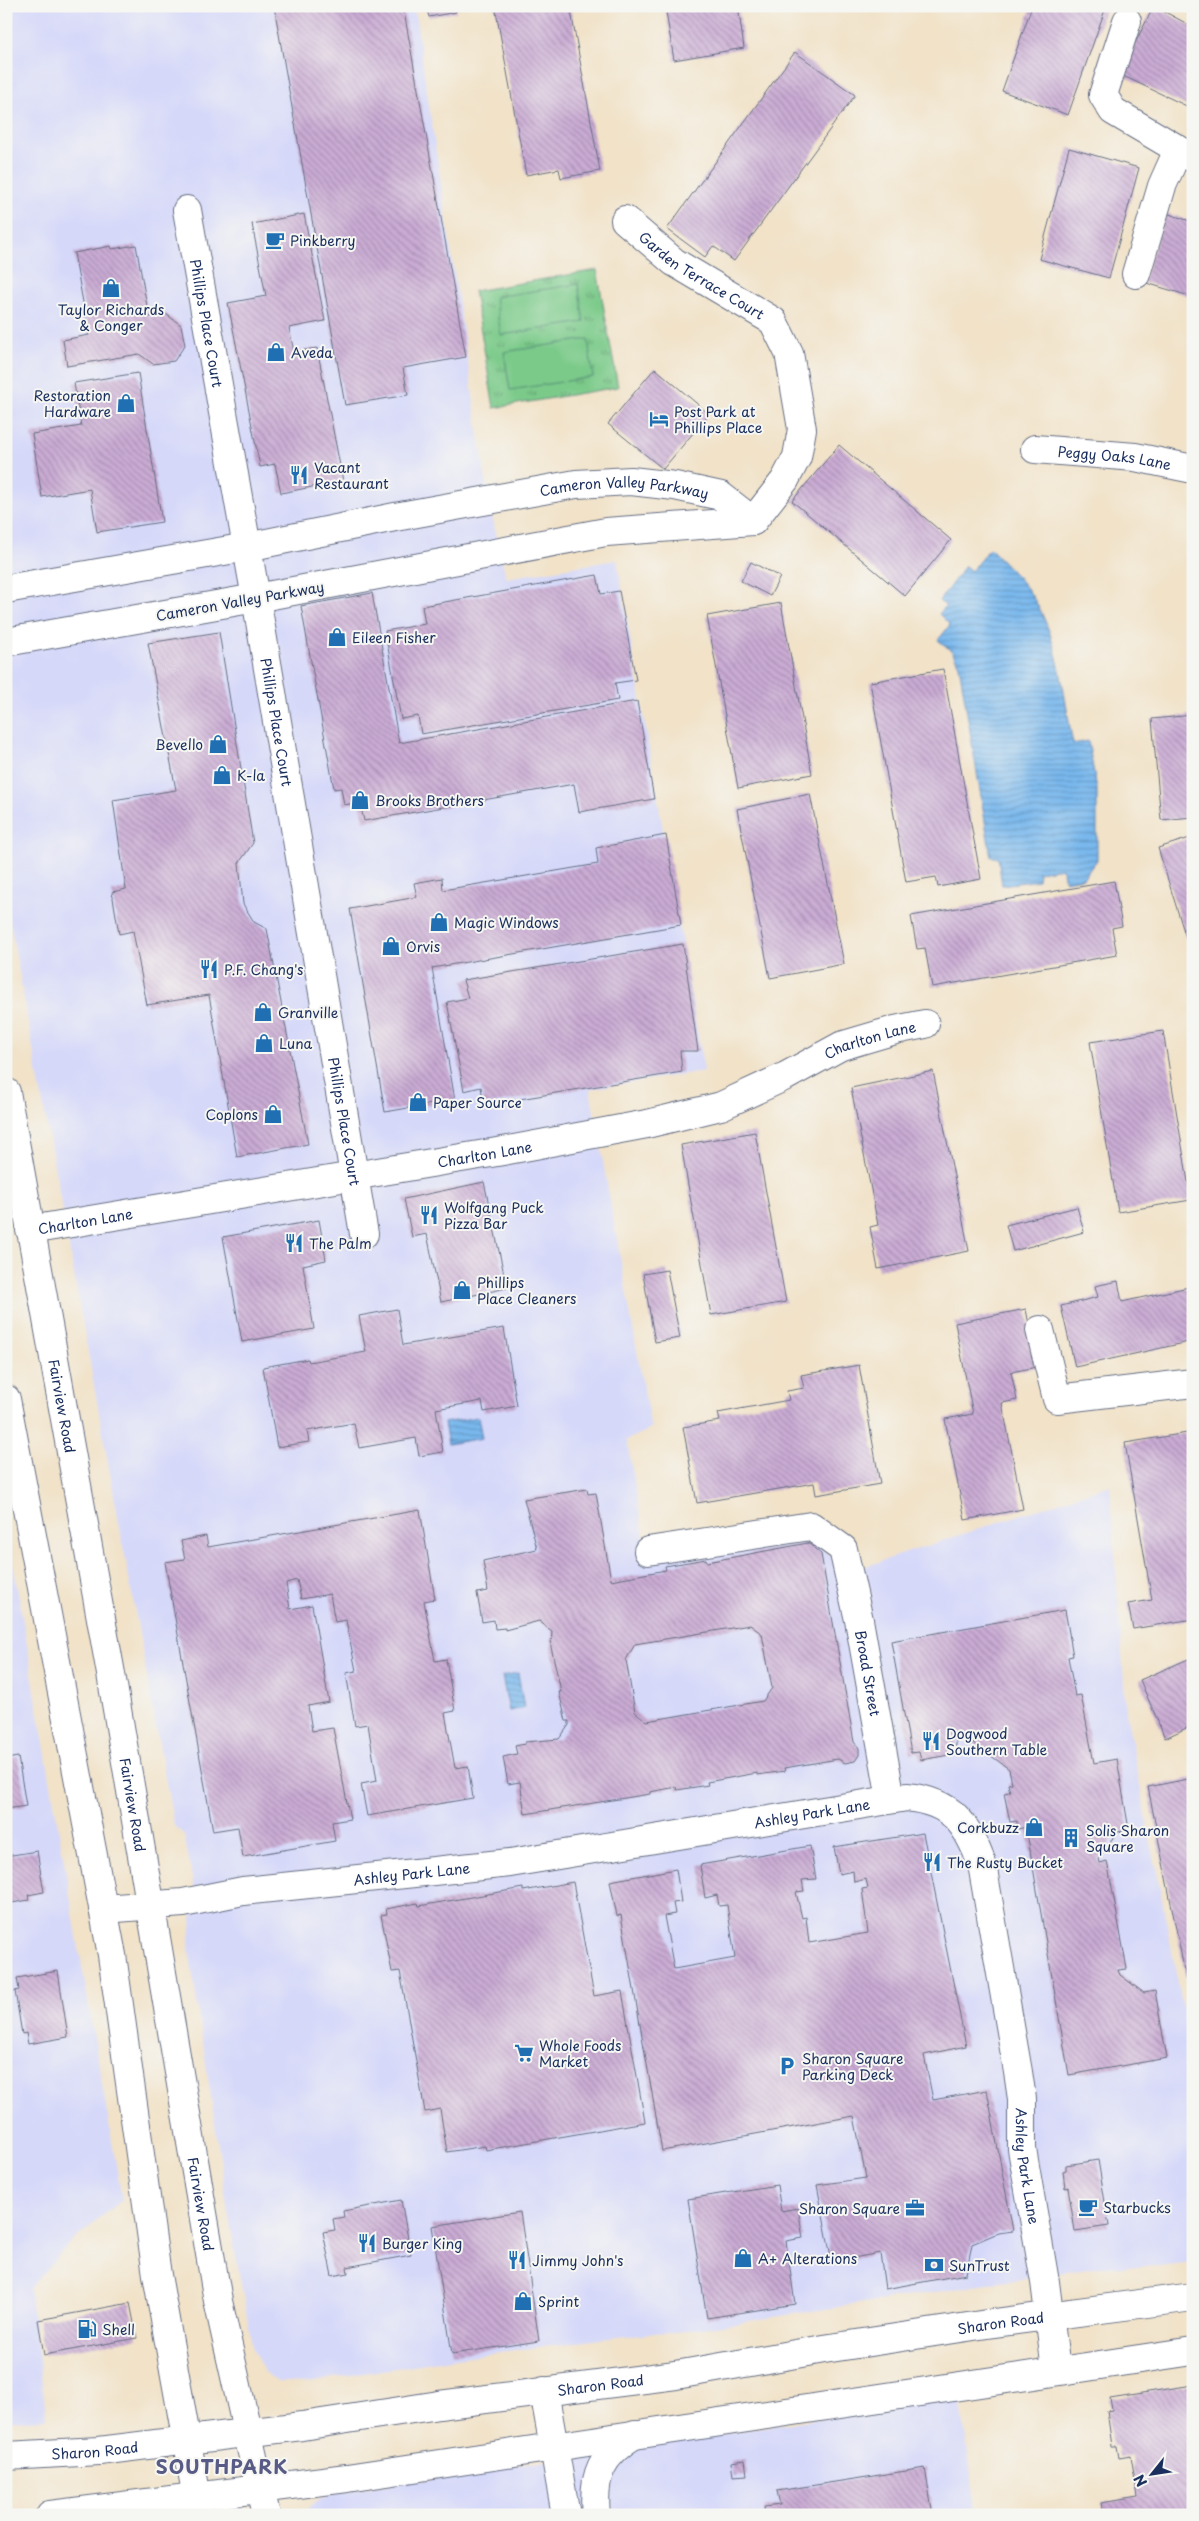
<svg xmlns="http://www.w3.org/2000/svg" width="1199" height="2521" font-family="'Playpen Sans',sans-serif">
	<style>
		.built { fill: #d5d8f9 }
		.grass { fill: url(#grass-tufts); stroke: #4b7c74 }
		.garden { fill: #7bca8a; stroke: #4b7c74 }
		.water { fill: url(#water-rules); stroke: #4a74a6 }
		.building { fill: url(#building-back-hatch); fill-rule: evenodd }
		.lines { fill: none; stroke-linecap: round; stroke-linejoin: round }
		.minor-casing { stroke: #666e83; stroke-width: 30 }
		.major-casing { stroke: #666e83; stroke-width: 30 }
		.minor { stroke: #fff; stroke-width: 28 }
		.major { stroke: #fff; stroke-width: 28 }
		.labels { text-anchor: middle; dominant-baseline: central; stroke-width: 4; stroke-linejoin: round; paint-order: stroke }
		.poi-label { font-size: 14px; fill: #1b2f5e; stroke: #f6f6f2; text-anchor: start }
		.street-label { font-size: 14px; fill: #1b2f5e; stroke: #f6f6f2 }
		.district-label { font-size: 19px; font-weight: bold; letter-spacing: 1px; fill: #595b87; stroke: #f6f6f2 }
	</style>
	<defs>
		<pattern id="grass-tufts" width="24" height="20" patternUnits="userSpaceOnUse" patternTransform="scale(1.25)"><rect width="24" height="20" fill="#7bca8a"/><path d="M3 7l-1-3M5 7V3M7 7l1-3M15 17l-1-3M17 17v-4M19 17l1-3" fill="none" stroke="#64a474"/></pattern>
		<pattern id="water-rules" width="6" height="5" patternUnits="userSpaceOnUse" patternTransform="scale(1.25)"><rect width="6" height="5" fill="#79b8ed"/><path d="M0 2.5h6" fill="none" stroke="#6296c3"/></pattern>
		<pattern id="building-back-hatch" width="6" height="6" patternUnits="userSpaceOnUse" patternTransform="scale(1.25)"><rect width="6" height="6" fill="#cbacd4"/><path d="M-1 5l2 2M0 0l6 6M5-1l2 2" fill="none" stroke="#a48caf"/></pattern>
	</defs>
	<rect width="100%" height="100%" fill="#f6f6f2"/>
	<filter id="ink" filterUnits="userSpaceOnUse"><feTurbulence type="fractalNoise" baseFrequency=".02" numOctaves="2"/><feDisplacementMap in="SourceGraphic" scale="10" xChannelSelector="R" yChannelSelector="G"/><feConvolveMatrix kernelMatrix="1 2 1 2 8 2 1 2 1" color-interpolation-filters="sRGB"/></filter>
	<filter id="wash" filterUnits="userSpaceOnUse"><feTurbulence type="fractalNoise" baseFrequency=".0096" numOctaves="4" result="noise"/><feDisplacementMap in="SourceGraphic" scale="20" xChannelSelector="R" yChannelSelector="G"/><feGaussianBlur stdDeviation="1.12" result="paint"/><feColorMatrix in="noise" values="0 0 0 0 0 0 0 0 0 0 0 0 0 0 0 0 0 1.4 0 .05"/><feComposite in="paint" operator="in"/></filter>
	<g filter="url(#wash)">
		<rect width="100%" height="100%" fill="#f1e2c8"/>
		<g class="built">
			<polygon points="6,6 414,6 489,502 506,578 617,560 704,1071 590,1089 651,1429 627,1440 646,1550 789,1525 852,1571 1110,1485 1126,1712 1193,2061 1193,2262 1159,2266 1099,2267 677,2332 649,2333 476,2355 308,2382 278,2382 265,2373 253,2350 228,2212 189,1949 195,1892 184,1835 174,1826 6,900"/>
			<polygon points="6,1522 122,2200 67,2246 29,2289 47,2419 6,2421"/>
			<polygon points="960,2397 977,2515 302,2515 318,2500 333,2493"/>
		</g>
		<polygon class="grass" points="597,270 618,387 494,408 474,291"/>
		<g class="garden">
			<polygon points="578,284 584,322 501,335 495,297"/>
			<polygon points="588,339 593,377 510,390 504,352"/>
		</g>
		<g class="water">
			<path d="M990 548C1002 561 1015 573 1026 587 1059 631 1063 692 1073 744L1088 741 1097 789V860L1083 878 1065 881 1062 868 1039 872 1038 880 1002 885 998 857H991L959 665 952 651 938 640 950 625 939 614 946 606 939 601 965 566 971 571Z"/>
			<polygon points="478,1417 482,1438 448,1444 444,1423"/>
			<polygon points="518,1673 524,1708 509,1711 502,1676"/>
		</g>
		<g id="blocks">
			<g class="building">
				<polygon points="274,6 403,6 466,357 403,368 408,395 345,405"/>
				<polygon points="426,6 455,6 456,12 429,17"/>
				<polygon points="495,6 570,6 600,171 561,178 559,169 526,175"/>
				<polygon points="665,6 738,6 744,48 674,60"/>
				<polygon points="1032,6 1106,7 1068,115 1002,91"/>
				<polygon points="1154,6 1193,27 1193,109 1119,74"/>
				<polygon points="795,52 855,95 734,261 713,246 705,257 667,229"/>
				<polygon points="1069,148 1139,168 1109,278 1039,259"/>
				<polygon points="1166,213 1193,222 1193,297 1143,282"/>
				<polygon points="304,214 325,321 289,328 294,352 317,348 343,481 281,493 275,464 260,467 228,303 266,296 252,224"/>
				<polygon points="136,245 149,317 166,314 181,325 185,345 174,361 153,364 139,354 67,366 63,340 89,335 74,253 111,246 112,249"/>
				<polygon points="655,368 709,414 663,469 608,424"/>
				<polygon points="138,373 162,522 97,532 90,489 42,497 32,434 81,426 74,383"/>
				<polygon points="839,445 951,540 905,596 792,501"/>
				<polygon points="751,562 780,577 770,596 741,581"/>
				<polygon points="597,575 601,594 619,591 636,680 615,683 618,700 421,734 418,716 401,719 385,631 425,624 422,606"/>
				<polygon points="372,593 399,743 637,701 654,799 579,812 574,784 364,821 360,802 344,805 341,788 334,789 301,606"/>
				<polygon points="781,603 812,774 738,788 707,616"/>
				<polygon points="219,632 253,843 239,863 243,904 254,922 267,929 308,1144 237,1157 209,995 147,1005 133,931 119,934 112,892 126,889 113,800 176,790 148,643"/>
				<polygon points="943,669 981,879 938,887 936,877 906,882 870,682"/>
				<polygon points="1193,715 1193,817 1161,820 1152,719"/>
				<polygon points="810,794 844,964 770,978 737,809"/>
				<polygon points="666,835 681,925 432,968 455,1100 385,1112 350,909 417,897 414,883 442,878 443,890 598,864 596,848"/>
				<polygon points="1193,837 1193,957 1192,957 1158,848"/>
				<polygon points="1114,881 1122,926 1112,928 1117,955 932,987 925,948 917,949 911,916"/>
				<polygon points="683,944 698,1051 680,1051 682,1072 484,1105 481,1087 464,1091 447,1002 468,998 463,980"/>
				<polygon points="1163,1031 1191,1200 1118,1212 1090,1042"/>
				<polygon points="933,1071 969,1251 878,1269 870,1227 878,1225 851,1088"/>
				<polygon points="755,1132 786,1302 711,1315 681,1145"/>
				<polygon points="484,1182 507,1288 441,1302 427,1234 412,1237 404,1199"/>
				<polygon points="1077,1207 1084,1232 1013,1251 1006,1225"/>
				<polygon points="319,1220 326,1260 303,1265 314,1329 242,1342 223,1237"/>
				<polygon points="667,1270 680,1338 655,1342 643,1274"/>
				<polygon points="1118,1281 1122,1302 1193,1286 1193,1341 1075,1367 1061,1306 1098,1297 1095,1286"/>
				<polygon points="397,1309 403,1345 504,1328 517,1406 484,1412 482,1401 436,1409 443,1452 419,1456 416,1438 359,1448 354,1423 307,1431 309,1442 277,1447 263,1367 308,1359 309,1362 366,1352 359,1316"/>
				<polygon points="1026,1309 1037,1367 1011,1372 1017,1400 1002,1403 1023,1509 965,1520 945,1419 973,1414 955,1323"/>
				<polygon points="859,1365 880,1484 816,1495 814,1483 697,1503 683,1427 720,1421 718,1413 789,1400 787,1391 804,1388 801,1375"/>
				<polygon points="1187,1433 1193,1468 1193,1619 1133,1629 1128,1604 1152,1600 1125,1443"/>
				<path d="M587 1489 588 1494 596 1493 611 1580 666 1570 665 1566 706 1559 707 1562 808 1543 821 1554 854 1742 859 1748V1755L855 1761 845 1763 838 1759 784 1768 785 1771 757 1775V1773L707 1782 708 1785 677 1790 676 1787 650 1792V1794L525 1814 520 1782 508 1784 503 1757 517 1754 515 1746 525 1744V1742L559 1739 569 1725V1721H566L559 1692H561L559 1682 551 1647 552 1631 539 1621 505 1630V1628L495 1629 494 1620 482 1622 477 1593 488 1591 483 1561 537 1549 524 1499ZM750 1625 762 1634 772 1688 763 1701 647 1721 635 1712 626 1660 635 1644Z"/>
				<polygon points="420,1510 435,1599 424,1601 435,1661 446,1659 455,1711 445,1713 455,1768 468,1766 473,1798 367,1816 361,1784 377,1781 368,1724 355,1726 346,1673 356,1671 346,1620 335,1622 330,1594 301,1599 297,1580 286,1583 290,1609 312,1605 329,1702 308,1706 312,1731 333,1728 350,1819 332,1822 335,1841 243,1857 238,1827 213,1831 165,1562 185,1559 181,1541 206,1536 208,1547"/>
				<polygon points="1065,1610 1073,1656 1068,1657 1075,1696 1081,1695 1094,1763 1117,1759 1129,1830 1117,1832 1099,1858 1100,1863 1107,1861 1127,1969 1118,1970 1120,1975 1144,1993 1155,1991 1167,2058 1069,2075 1026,1827 1018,1829 1017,1821 1010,1822 1004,1793 1010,1792 1008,1784 1012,1783 1009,1769 968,1739 956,1741 956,1746 947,1748 949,1755 921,1760 919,1752 911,1753 891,1641"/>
				<polygon points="1193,1657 1193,1725 1165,1738 1140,1680"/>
				<polygon points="18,1757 26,1806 6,1809 6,1759"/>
				<polygon points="1193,1778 1193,2009 1192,2009 1148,1787"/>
				<polygon points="923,1833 966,2046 924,2055 933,2100 987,2090 1013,2231 998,2233 972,2244 966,2274 885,2289 880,2253 832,2262 817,2185 866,2178 854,2116 662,2151 621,1915 617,1916 610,1881 676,1869 681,1902 673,1903 675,1914 664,1916 674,1969 735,1958 727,1905 719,1906 717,1895 705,1898 700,1865 810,1846 816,1879 802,1880 804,1891 796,1892 802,1918 806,1917 809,1943 868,1933 862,1889 868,1888 866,1879 854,1882 853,1871 839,1874 834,1847"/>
				<polygon points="37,1851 44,1892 28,1895 29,1900 6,1904 6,1856"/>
				<polygon points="573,1882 594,1996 622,1991 645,2122 486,2150 485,2146 447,2152 440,2109 425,2112 400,1971 392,1972 381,1915 387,1914 386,1909 418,1903 419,1906 523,1888 523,1891"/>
				<polygon points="58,1971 68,2037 28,2044 26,2033 22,2034 15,1991 19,1990 17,1978"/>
				<polygon points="1098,2160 1109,2226 1075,2231 1068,2187 1065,2188 1063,2171 1066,2170 1066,2165"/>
				<polygon points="777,2185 781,2211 798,2208 803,2238 786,2241 795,2304 707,2318 688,2199"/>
				<polygon points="401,2200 411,2255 347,2267 348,2273 332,2276 323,2232 335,2230 333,2219 344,2217 343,2211"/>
				<polygon points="520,2212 539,2341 452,2354 432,2226"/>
				<polygon points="130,2303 137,2338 44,2355 38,2320"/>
				<polygon points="1193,2385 1193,2515 1103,2515 1101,2503 1138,2497 1131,2456 1119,2458 1117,2446 1112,2446 1107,2411 1112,2410 1110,2398"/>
				<polygon points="745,2460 747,2475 733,2476 731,2462"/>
				<polygon points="925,2468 933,2515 765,2515 764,2507 780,2505 777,2491"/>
			</g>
		</g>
	</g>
	<g filter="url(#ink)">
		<use href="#blocks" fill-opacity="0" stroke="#666e83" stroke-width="1"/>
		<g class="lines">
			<g class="minor-casing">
				<g id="minor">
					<polyline points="1127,21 1103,95 1113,111 1193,158"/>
					<path id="s1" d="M187 210 256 598 364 1234"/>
					<path id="s2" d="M625 220 674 262 773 321 789 353 802 429 797 457 785 480 753 521"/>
					<polyline points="1136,274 1162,186 1178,150"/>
					<path id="s3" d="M1035 449 1135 457 1193 469"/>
					<path id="s4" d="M6 589 247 547 395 517 576 484 631 481 675 486 721 496 753 521 606 532 256 598 6 642"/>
					<path id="s5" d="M30 1230 503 1151 647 1124 721 1106 786 1076 841 1046 895 1030 925 1024"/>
					<polyline points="1040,1330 1057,1399 1193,1383"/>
					<path id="s6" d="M648 1551 811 1526 843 1549 859 1620 891 1799"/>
					<path id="s7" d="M103 1909 183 1903 243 1891 510 1863 907 1797C953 1802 967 1824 982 1864L1018 2072 1022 2099V2149L1045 2282 1056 2370"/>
					<polyline points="544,2391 566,2515"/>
					<path d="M596 2515C592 2475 601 2455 635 2434"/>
				</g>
			</g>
			<g class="major-casing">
				<g id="major">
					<path id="s8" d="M6 1092 111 1674 218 2301 266 2515"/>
					<polyline points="6,1399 112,1955 157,2275 200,2515"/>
					<path id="s9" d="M6 2456 99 2451 302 2426 439 2405 676 2375 824 2349 987 2324 1193 2297"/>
					<polyline points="50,2515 347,2478 1193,2351"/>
				</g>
			</g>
			<use href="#minor" class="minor"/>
			<use href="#major" class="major"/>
		</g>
	</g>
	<defs>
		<g id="cafe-bare" transform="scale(1.5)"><path d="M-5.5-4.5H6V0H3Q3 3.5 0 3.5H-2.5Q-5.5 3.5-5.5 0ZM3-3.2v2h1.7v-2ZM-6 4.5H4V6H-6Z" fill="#1f6fb2" stroke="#f6f6f2" stroke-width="2.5" paint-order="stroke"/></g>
		<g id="shop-bare" transform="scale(1.5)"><path d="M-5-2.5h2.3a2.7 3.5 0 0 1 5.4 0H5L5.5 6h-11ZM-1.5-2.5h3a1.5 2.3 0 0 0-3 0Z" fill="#1f6fb2" stroke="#f6f6f2" stroke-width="2.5" paint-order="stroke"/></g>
		<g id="hotel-bare" transform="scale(1.5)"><path d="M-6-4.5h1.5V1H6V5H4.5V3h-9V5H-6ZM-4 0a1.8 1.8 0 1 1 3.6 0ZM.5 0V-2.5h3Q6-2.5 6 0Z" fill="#1f6fb2" stroke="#f6f6f2" stroke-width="2.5" paint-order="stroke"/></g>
		<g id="restaurant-bare" transform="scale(1.5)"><path d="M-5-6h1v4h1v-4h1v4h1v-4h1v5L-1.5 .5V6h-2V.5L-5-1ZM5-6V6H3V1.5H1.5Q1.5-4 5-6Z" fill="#1f6fb2" stroke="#f6f6f2" stroke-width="2.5" paint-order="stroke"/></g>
		<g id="building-bare" transform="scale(1.5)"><path d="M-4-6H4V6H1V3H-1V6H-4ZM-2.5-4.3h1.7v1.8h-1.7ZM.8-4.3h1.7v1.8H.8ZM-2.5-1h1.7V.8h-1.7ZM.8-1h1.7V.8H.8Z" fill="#1f6fb2" stroke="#f6f6f2" stroke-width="2.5" paint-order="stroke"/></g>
		<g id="supermarket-bare" transform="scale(1.5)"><path d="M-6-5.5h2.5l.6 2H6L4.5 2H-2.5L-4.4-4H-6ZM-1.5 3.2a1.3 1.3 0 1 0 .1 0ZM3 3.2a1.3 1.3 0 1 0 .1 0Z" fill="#1f6fb2" stroke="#f6f6f2" stroke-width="2.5" paint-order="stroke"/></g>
		<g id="parking-bare" transform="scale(1.5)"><path d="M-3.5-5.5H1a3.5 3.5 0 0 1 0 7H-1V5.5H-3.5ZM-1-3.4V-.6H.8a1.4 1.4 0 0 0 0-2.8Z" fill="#1f6fb2" stroke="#f6f6f2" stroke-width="2.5" paint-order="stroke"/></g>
		<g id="office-bare" transform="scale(1.5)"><path d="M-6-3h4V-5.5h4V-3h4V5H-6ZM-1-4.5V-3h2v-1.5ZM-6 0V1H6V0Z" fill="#1f6fb2" stroke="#f6f6f2" stroke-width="2.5" paint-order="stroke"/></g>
		<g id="bank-bare" transform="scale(1.5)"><path d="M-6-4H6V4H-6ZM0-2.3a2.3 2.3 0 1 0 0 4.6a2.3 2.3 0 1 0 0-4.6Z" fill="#1f6fb2" stroke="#f6f6f2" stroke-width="2.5" paint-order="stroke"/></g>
		<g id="fuel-bare" transform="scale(1.5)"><path d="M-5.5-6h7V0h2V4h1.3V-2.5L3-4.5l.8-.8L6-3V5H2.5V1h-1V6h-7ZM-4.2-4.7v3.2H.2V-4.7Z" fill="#1f6fb2" stroke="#f6f6f2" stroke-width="2.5" paint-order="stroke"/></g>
	</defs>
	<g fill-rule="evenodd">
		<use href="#cafe-bare" x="275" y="240"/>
		<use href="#shop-bare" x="111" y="288"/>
		<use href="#shop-bare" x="276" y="352"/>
		<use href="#shop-bare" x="126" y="403"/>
		<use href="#hotel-bare" x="659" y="419"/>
		<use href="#restaurant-bare" x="299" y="475"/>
		<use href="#shop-bare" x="337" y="637"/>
		<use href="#shop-bare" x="218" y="744"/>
		<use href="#shop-bare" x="222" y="775"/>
		<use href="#shop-bare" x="360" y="800"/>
		<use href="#shop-bare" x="439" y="922"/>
		<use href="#shop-bare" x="391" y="946"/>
		<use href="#restaurant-bare" x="209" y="969"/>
		<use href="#shop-bare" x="263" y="1012"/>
		<use href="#shop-bare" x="264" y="1043"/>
		<use href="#shop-bare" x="418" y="1102"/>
		<use href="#shop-bare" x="273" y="1114"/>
		<use href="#restaurant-bare" x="429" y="1215"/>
		<use href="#restaurant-bare" x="294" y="1243"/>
		<use href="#shop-bare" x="462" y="1290"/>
		<use href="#restaurant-bare" x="931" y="1741"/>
		<use href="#shop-bare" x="1034" y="1827"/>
		<use href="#building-bare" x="1071" y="1838"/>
		<use href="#restaurant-bare" x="932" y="1862"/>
		<use href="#supermarket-bare" x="524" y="2053"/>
		<use href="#parking-bare" x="787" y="2066"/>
		<use href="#cafe-bare" x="1088" y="2207"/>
		<use href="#office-bare" x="915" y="2208"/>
		<use href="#restaurant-bare" x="367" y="2243"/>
		<use href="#shop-bare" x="743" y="2258"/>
		<use href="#restaurant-bare" x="517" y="2260"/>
		<use href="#bank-bare" x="934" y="2265"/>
		<use href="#shop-bare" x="523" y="2301"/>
		<use href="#fuel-bare" x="87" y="2329"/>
	</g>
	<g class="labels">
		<g class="poi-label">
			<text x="290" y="240">Pinkberry</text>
			<text x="111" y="309" text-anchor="middle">Taylor Richards<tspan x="111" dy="16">&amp; Conger</tspan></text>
			<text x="291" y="352">Aveda</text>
			<text x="111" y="395" text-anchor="end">Restoration<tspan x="111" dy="16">Hardware</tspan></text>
			<text x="674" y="411">Post Park at<tspan x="674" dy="16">Phillips Place</tspan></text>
			<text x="314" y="467">Vacant<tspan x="314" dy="16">Restaurant</tspan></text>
			<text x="352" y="637">Eileen Fisher</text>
			<text x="203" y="744" text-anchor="end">Bevello</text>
			<text x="237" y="775">K-la</text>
			<text x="375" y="800">Brooks Brothers</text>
			<text x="454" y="922">Magic Windows</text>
			<text x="406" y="946">Orvis</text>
			<text x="224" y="969">P.F. Chang's</text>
			<text x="278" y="1012">Granville</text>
			<text x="279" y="1043">Luna</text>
			<text x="433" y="1102">Paper Source</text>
			<text x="258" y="1114" text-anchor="end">Coplons</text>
			<text x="444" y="1207">Wolfgang Puck<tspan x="444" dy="16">Pizza Bar</tspan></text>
			<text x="309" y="1243">The Palm</text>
			<text x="477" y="1282">Phillips<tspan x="477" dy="16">Place Cleaners</tspan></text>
			<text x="946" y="1733">Dogwood<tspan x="946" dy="16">Southern Table</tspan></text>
			<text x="1019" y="1827" text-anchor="end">Corkbuzz</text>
			<text x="1086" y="1830">Solis Sharon<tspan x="1086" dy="16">Square</tspan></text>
			<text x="947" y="1862">The Rusty Bucket</text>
			<text x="539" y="2045">Whole Foods<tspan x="539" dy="16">Market</tspan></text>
			<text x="802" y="2058">Sharon Square<tspan x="802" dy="16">Parking Deck</tspan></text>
			<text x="1103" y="2207">Starbucks</text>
			<text x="900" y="2208" text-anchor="end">Sharon Square</text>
			<text x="382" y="2243">Burger King</text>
			<text x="758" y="2258">A+ Alterations</text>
			<text x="532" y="2260">Jimmy John's</text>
			<text x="949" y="2265">SunTrust</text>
			<text x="538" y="2301">Sprint</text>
			<text x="102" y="2329">Shell</text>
		</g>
		<g class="street-label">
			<text stroke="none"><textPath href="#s2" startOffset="95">Garden Terrace Court</textPath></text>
			<text stroke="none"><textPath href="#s1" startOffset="115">Phillips Place Court</textPath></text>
			<text stroke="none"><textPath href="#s3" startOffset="80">Peggy Oaks Lane</textPath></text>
			<text stroke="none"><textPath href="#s4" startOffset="628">Cameron Valley Parkway</textPath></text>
			<text transform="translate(240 601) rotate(-10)">Cameron Valley Parkway</text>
			<text stroke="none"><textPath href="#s1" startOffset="520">Phillips Place Court</textPath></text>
			<text stroke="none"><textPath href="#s5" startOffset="866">Charlton Lane</textPath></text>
			<text stroke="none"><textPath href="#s1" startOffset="925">Phillips Place Court</textPath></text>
			<text stroke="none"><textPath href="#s5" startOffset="461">Charlton Lane</textPath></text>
			<text stroke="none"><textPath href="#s5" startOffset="56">Charlton Lane</textPath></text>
			<text stroke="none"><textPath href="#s8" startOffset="319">Fairview Road</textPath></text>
			<text stroke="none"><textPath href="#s6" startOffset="331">Broad Street</textPath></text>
			<text stroke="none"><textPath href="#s8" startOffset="724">Fairview Road</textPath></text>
			<text stroke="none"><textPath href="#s7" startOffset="716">Ashley Park Lane</textPath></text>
			<text stroke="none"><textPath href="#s7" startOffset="311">Ashley Park Lane</textPath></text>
			<text stroke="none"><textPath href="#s7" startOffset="1226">Ashley Park Lane</textPath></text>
			<text stroke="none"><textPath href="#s8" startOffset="1129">Fairview Road</textPath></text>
			<text stroke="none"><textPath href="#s9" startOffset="1004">Sharon Road</textPath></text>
			<text stroke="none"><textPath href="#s9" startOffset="599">Sharon Road</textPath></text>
			<text stroke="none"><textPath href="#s9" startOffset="89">Sharon Road</textPath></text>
		</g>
		<g class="district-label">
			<text x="222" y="2466">SOUTHPARK</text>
		</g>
	</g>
	<rect width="1199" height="2521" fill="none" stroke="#f6f6f2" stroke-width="25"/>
	<g transform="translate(1152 2474) rotate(240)" stroke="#f6f6f2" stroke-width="4" paint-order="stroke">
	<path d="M0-4L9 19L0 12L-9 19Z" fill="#1b2f5e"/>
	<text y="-8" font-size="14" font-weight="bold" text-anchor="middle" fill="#1b2f5e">N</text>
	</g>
</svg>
